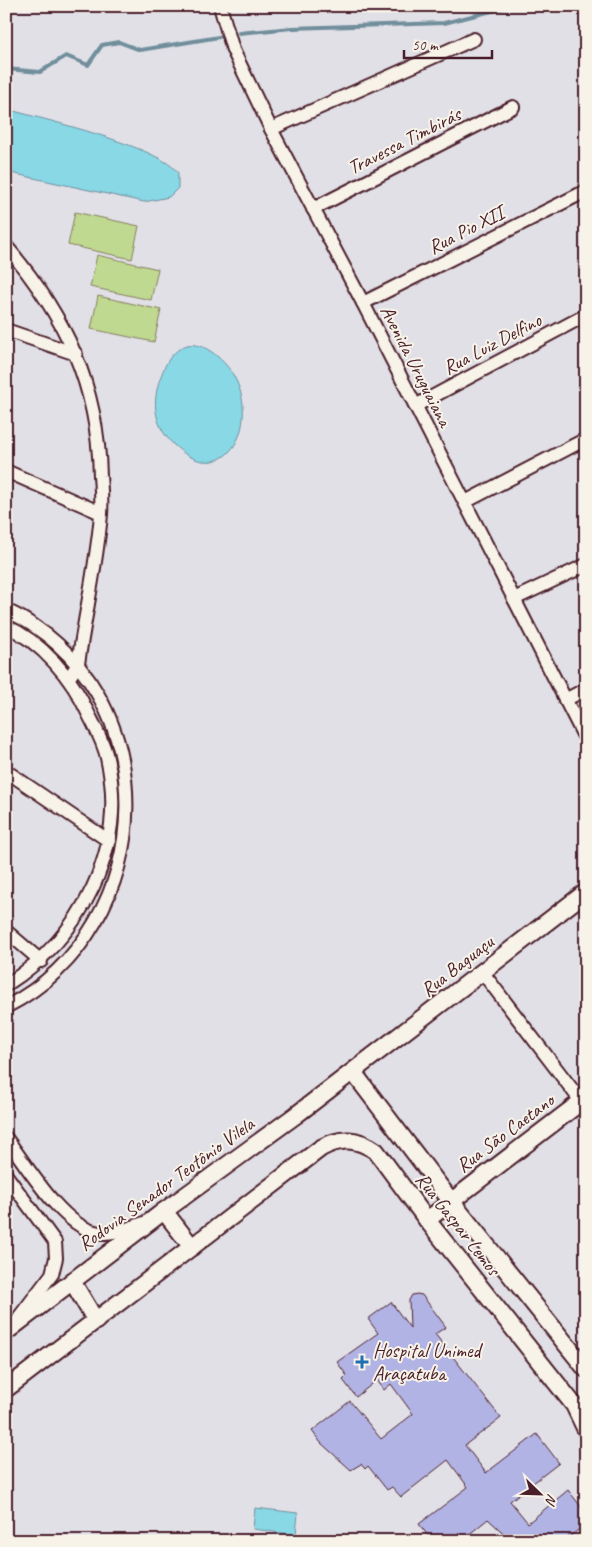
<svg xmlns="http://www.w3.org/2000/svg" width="592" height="1547" font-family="Caveat,sans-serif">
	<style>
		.green { fill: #bfd990; stroke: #847c5e }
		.water { fill: #88d8e6; stroke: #6f8e9b }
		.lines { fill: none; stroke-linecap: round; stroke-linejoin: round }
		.stream { stroke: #6f8e9b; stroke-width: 4 }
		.building { fill: #b1b3e4; stroke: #4a1f2b }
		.street-casing { stroke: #4a1f2b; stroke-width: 16 }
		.secondary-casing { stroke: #4a1f2b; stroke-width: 20 }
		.street { stroke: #f7f3e8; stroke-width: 12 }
		.secondary { stroke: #f7f3e8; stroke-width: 16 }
		.poi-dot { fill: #1f6fb2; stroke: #f7f3e8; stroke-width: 2 }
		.labels { text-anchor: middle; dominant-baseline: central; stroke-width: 4; stroke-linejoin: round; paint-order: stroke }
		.street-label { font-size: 20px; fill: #4a1f2b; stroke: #f7f3e8 }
		.poi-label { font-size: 20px; fill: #4a1f2b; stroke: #f7f3e8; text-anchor: start }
	</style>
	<rect width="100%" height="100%" fill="#e2e0e7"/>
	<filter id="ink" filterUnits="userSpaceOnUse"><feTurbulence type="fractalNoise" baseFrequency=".02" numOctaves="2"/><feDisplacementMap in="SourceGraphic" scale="10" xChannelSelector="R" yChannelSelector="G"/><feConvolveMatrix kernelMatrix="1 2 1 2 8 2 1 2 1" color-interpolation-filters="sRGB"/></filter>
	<g filter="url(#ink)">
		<g class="green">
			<polygon points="75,212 139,226 132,259 68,245"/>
			<polygon points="97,255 158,269 151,300 90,287"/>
			<polygon points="98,296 161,310 154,342 91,329"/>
		</g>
		<g class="water">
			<path d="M6 109C39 118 162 147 178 173V188L169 197 144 202 6 172Z"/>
			<path d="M187 345C199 343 209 349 218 357 271 402 233 499 175 446 154 427 151 402 161 376 166 362 172 351 187 345Z"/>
			<polygon points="255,1508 298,1513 296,1535 253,1529"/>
		</g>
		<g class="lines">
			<g class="stream">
				<polyline points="239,33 292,28 444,23 512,6"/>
				<polyline points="6,69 40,72 66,56 88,65 102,45 119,42 140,50 219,37"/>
			</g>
		</g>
		<polygon class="building" points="417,1294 422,1295 446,1327 435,1334 501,1418 465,1445 486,1473 537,1434 559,1463 510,1501 528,1523 568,1490 586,1513 586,1524 564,1541 512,1541 488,1519 461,1541 432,1541 419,1524 468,1487 448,1460 401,1497 392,1487 387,1490 368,1466 365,1469 361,1464 351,1470 321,1443 312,1431 350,1401 381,1439 413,1414 391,1384 384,1390 377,1380 356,1397 343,1380 347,1376 337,1362 378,1333 368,1319 391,1302 410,1328 409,1300 412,1295"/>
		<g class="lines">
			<g class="street-casing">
				<g id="street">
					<polyline points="220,6 233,50 271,129 363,303 586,740"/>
					<polyline points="271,129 474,39"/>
					<polyline points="313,209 513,107"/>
					<path d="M6 246C65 315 98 385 100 476 101 488 102 501 101 514 97 563 85 615 78 664L69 678"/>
					<polyline points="363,303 586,191"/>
					<polyline points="6,330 76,354"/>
					<polyline points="415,406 586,315"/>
					<polyline points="6,471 101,513"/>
					<polyline points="465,502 586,439"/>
					<polyline points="514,599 586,565"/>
					<path d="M6 610C170 688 163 926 6 1007"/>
					<path d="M6 626C42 642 72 678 88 713 95 727 104 743 107 758 128 848 82 937 6 985"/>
					<polyline points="565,700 586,689"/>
					<polyline points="6,771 109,841"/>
					<polyline points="6,931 41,961"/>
					<polyline points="483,973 581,1101"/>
					<path d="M6 1138C27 1166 61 1224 95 1232 111 1236 129 1228 144 1223"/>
					<polyline points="6,1175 55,1242 56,1258 52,1274 20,1316"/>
				</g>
			</g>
			<g class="secondary-casing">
				<g id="secondary">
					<polyline points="353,1072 451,1201 586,1369"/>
					<polyline points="164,1211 192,1247"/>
					<polyline points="427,1220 586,1098"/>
					<polyline points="72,1281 96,1321"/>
					<polyline points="6,1332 160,1214 296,1115 586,892"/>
					<path d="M6 1389 321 1148C341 1137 357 1138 376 1151L427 1220 574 1405 586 1430"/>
				</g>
			</g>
			<use href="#street" class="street"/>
			<use href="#secondary" class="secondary"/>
		</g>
	</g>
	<path class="poi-dot" d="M359.5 1354.5h5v5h5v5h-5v5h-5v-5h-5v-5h5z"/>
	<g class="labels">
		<g class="street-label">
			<text transform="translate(404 141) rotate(-27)">Travessa Timbirás</text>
			<text transform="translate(466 230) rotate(-27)">Rua Pio XII</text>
			<text transform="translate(492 344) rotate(-28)">Rua Luiz Delfino</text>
			<text transform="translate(416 366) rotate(63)">Avenida Uruguaiana</text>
			<text transform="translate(457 966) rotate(-38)">Rua Baguaçu</text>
			<text transform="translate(505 1133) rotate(-37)">Rua São Caetano</text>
			<text transform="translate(166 1184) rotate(-36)">Rodovia Senador Teotônio Vilela</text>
			<text transform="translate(458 1224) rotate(52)">Rua Gaspar Lemos</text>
		</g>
		<g class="poi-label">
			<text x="373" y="1350">Hospital Unimed<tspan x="373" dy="23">Araçatuba</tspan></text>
		</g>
	</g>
	<rect width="592" height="1547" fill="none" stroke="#f7f3e8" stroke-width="25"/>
	<rect x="12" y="12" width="567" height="1522" fill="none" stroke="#4a1f2b" stroke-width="2" filter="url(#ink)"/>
	<g transform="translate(540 1494) rotate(113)" stroke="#f7f3e8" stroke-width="4" paint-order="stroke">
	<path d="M0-4L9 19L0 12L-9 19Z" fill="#4a1f2b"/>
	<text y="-8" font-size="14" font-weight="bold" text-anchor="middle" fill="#4a1f2b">N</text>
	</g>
	<path d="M404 50v8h88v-8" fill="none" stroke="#4a1f2b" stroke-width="2.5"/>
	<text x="412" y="50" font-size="15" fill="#4a1f2b" stroke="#f7f3e8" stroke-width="4" paint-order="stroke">50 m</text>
</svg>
